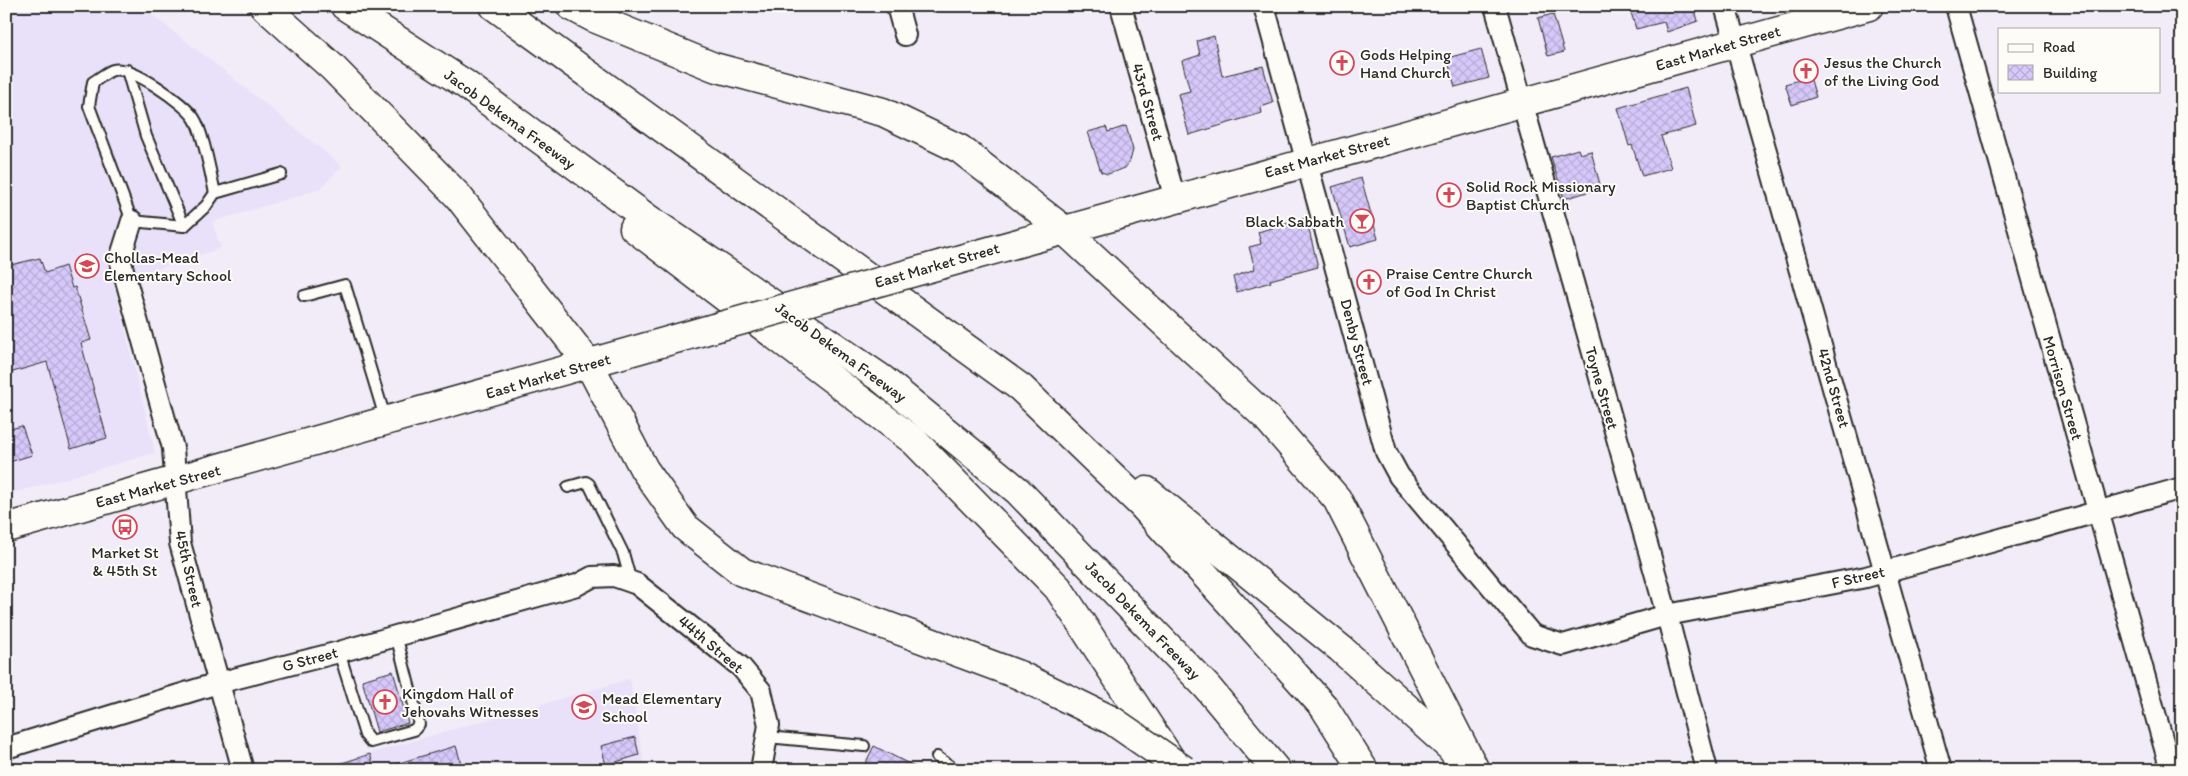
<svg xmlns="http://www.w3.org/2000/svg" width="2188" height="776" font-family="Itim,sans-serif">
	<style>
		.built { fill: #e9e1f9 }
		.building { fill: url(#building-cross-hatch); stroke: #2b2b2b }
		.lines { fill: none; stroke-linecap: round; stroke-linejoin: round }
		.lane-casing { stroke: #2b2b2b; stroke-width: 14 }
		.street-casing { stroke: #2b2b2b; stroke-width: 24 }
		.primary-casing { stroke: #2b2b2b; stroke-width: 31 }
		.highway-casing { stroke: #2b2b2b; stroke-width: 31 }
		.lane { stroke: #fdfcf7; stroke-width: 10 }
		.street { stroke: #fdfcf7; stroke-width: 20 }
		.primary { stroke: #fdfcf7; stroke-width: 28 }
		.highway { stroke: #fdfcf7; stroke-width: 28 }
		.primary-bridge-casing { stroke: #2b2b2b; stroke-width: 31; stroke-linecap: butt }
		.highway-bridge-casing { stroke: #2b2b2b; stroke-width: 31; stroke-linecap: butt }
		.primary-bridge { stroke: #fdfcf7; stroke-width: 28 }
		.highway-bridge { stroke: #fdfcf7; stroke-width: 28 }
		.labels { text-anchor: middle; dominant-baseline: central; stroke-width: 4; stroke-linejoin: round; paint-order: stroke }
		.street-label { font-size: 16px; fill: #2b2b2b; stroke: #fdfcf7 }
		.poi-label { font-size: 16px; fill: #2b2b2b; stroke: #fdfcf7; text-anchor: start }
	</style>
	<defs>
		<pattern id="building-cross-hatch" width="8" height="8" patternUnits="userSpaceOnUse" patternTransform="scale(1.25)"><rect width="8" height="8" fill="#d6c8fa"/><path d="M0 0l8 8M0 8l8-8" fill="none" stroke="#b8acd6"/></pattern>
	</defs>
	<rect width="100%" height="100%" fill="#f1ecf8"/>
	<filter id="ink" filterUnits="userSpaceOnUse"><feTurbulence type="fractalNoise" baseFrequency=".02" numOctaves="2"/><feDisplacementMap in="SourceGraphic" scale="10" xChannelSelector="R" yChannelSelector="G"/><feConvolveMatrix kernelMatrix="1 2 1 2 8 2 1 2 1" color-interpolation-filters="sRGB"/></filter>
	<g filter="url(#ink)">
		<g class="built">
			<polygon points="6,6 140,6 223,70 342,166 320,189 212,222 221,248 114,283 155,453 6,495"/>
			<polygon points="630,679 645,770 308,770 357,757"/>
		</g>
		<g class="building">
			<polygon points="1629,6 1694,6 1698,21 1667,32 1664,22 1636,29"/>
			<polygon points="1553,14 1564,52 1548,56 1538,18"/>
			<polygon points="1214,36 1222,76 1263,66 1273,103 1261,107 1262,113 1189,135 1178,94 1190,91 1182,61 1200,55 1197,41"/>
			<polygon points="1481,49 1489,78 1455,87 1447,58"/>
			<polygon points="1810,77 1816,97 1792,105 1785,84"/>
			<polygon points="1686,88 1696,126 1661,136 1671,168 1642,176 1632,145 1629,146 1618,108"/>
			<polygon points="1126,126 1133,150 1130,161 1125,168 1108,174 1101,172 1088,132 1106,127 1108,132"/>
			<polygon points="1578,149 1580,154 1591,151 1601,188 1564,199 1551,157"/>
			<polygon points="1361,178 1378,239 1350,247 1332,187"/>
			<polygon points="1306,218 1318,267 1270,280 1271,282 1237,292 1233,277 1255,269 1249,247 1261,244 1258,232"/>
			<polygon points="40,258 45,273 65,266 72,288 75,287 91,340 81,343 107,438 71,449 47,362 6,374 6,266"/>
			<polygon points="22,426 32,455 6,463 6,430"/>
			<polygon points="393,671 408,723 377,732 362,680"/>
			<polygon points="635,737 639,755 606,765 601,746"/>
			<polygon points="456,746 463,770 390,770 389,766"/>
			<polygon points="874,746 921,770 862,770"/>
			<polygon points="370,754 375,770 330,770 330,767"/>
		</g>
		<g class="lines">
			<g class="lane-casing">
				<g id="lane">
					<polyline points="127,70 146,136 184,226"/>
					<path d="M215 193C211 176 203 131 194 118 184 103 131 65 113 70 106 72 99 79 93 82L89 106 132 221 184 226 206 206 215 193 281 174"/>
					<polyline points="304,296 345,285 386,421"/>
					<polyline points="568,487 586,482 589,484 623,553 631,582"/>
					<polyline points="339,652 365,735 371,742 414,730 419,724 396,635"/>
					<polyline points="767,737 864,746"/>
					<polyline points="937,757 956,770"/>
				</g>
			</g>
			<g class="street-casing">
				<g id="street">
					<polyline points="897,6 905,35"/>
					<polyline points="1121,6 1175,199"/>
					<polyline points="1264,6 1386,452 1399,476 1532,635 1563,645 1667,615 1866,577 2182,488"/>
					<polyline points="1495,6 1667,615 1707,770"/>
					<polyline points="1725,6 1941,770"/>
					<polyline points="1956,6 2171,770"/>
					<polyline points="132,221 120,259 173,448 180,543 243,770"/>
					<polyline points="6,748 218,683 339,652 577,585 592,577 614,576 637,584 741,667 761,691 769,725 761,770"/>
				</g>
			</g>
			<g class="primary-casing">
				<g id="primary">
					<polyline points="943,264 1869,6"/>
					<polyline points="6,528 714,328"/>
				</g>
			</g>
			<g class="highway-casing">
				<g id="highway">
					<polyline points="264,6 332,67 458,196 589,364 644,469 685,527 742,572 1019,675"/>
					<polyline points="345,6 465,84 647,218 882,379 1018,491 1207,687 1276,770"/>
					<polyline points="494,6 1021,388 1142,505 1324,707 1364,770"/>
					<polyline points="571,6 594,18 714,67 883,112 960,149 1063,229 1267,418 1337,499 1475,770"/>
					<polyline points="634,228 914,441 1058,588 1173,763"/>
					<polyline points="1147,491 1341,649 1450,747 1461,761"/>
				</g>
			</g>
			<use href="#lane" class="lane"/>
			<use href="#street" class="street"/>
			<use href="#primary" class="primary"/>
			<use href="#highway" class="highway"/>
			<g class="primary-bridge-casing">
				<polyline id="primary-bridge" points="714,328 943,264"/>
			</g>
			<g class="highway-bridge-casing">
				<polyline id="highway-bridge" points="1019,675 1113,721 1184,770"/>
			</g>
			<use href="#primary-bridge" class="primary-bridge"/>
			<use href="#highway-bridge" class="highway-bridge"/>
		</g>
	</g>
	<defs>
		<g id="church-ring" transform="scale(1.25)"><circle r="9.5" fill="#fdfcf7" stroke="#d1495b" stroke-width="1.5"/><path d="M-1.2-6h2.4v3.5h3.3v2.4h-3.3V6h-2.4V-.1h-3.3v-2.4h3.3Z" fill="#d1495b"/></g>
		<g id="bar-ring" transform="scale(1.25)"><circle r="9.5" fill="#fdfcf7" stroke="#d1495b" stroke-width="1.5"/><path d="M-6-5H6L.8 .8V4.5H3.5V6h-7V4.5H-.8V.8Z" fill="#d1495b"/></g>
		<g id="school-ring" transform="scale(1.25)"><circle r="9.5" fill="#fdfcf7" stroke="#d1495b" stroke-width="1.5"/><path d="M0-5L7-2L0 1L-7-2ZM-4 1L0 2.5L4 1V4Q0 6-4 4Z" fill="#d1495b"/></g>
		<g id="bus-ring" transform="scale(1.25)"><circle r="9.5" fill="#fdfcf7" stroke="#d1495b" stroke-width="1.5"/><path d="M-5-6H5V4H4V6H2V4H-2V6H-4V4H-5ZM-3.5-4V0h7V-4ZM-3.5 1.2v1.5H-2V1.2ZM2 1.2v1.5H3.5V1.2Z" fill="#d1495b"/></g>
	</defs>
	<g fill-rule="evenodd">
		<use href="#church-ring" x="1342" y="63"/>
		<use href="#church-ring" x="1806" y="71"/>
		<use href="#church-ring" x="1449" y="195"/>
		<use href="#bar-ring" x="1362" y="221"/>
		<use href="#school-ring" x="87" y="266"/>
		<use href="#church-ring" x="1369" y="282"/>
		<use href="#bus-ring" x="125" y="527"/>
		<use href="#church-ring" x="385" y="702"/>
		<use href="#school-ring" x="584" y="707"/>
	</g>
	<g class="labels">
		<g class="street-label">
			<text transform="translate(1718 48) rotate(-16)">East Market Street</text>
			<text transform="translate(1148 102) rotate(74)">43rd Street</text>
			<text transform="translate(510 119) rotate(36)">Jacob Dekema Freeway</text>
			<text transform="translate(1327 156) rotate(-15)">East Market Street</text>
			<text transform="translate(937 265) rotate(-16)">East Market Street</text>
			<text transform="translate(1357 342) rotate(75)">Denby Street</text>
			<text transform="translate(841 352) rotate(36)">Jacob Dekema Freeway</text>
			<text transform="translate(548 376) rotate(-16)">East Market Street</text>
			<text transform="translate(1602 388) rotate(74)">Toyne Street</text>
			<text transform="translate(1834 388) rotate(74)">42nd Street</text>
			<text transform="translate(2063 388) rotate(74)">Morrison Street</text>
			<text transform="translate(158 486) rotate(-15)">East Market Street</text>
			<text transform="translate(189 569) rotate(77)">45th Street</text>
			<text transform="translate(1858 577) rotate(-13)">F Street</text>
			<text transform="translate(1143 620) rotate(46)">Jacob Dekema Freeway</text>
			<text transform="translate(711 644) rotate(40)">44th Street</text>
			<text transform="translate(310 659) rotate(-15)">G Street</text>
		</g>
		<g class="poi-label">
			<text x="1360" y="54">Gods Helping<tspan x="1360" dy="18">Hand Church</tspan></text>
			<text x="1824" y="62">Jesus the Church<tspan x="1824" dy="18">of the Living God</tspan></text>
			<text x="1466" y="186">Solid Rock Missionary<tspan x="1466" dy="18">Baptist Church</tspan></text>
			<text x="1344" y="221" text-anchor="end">Black Sabbath</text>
			<text x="104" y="257">Chollas-Mead<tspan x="104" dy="18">Elementary School</tspan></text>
			<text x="1386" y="273">Praise Centre Church<tspan x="1386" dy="18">of God In Christ</tspan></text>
			<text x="125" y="552" text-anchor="middle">Market St<tspan x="125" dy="18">&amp; 45th St</tspan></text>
			<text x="402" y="693">Kingdom Hall of<tspan x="402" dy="18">Jehovahs Witnesses</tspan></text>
			<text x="602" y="698">Mead Elementary<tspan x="602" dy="18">School</tspan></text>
		</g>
	</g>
	<rect width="2188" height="776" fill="none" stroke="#fdfcf7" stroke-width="25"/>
	<rect x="12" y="12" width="2163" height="751" fill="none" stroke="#2b2b2b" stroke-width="2" filter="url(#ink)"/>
	<rect x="1998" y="28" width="162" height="65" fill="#fdfcf7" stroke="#a9a8a5"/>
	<rect x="2008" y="44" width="25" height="8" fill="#fdfcf7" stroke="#a9a8a5"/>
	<text x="2043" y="52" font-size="15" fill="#2b2b2b">Road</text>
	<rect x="2008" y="65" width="25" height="15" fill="url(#building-cross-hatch)" stroke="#a9a8a5"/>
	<text x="2043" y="78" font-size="15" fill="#2b2b2b">Building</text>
</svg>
